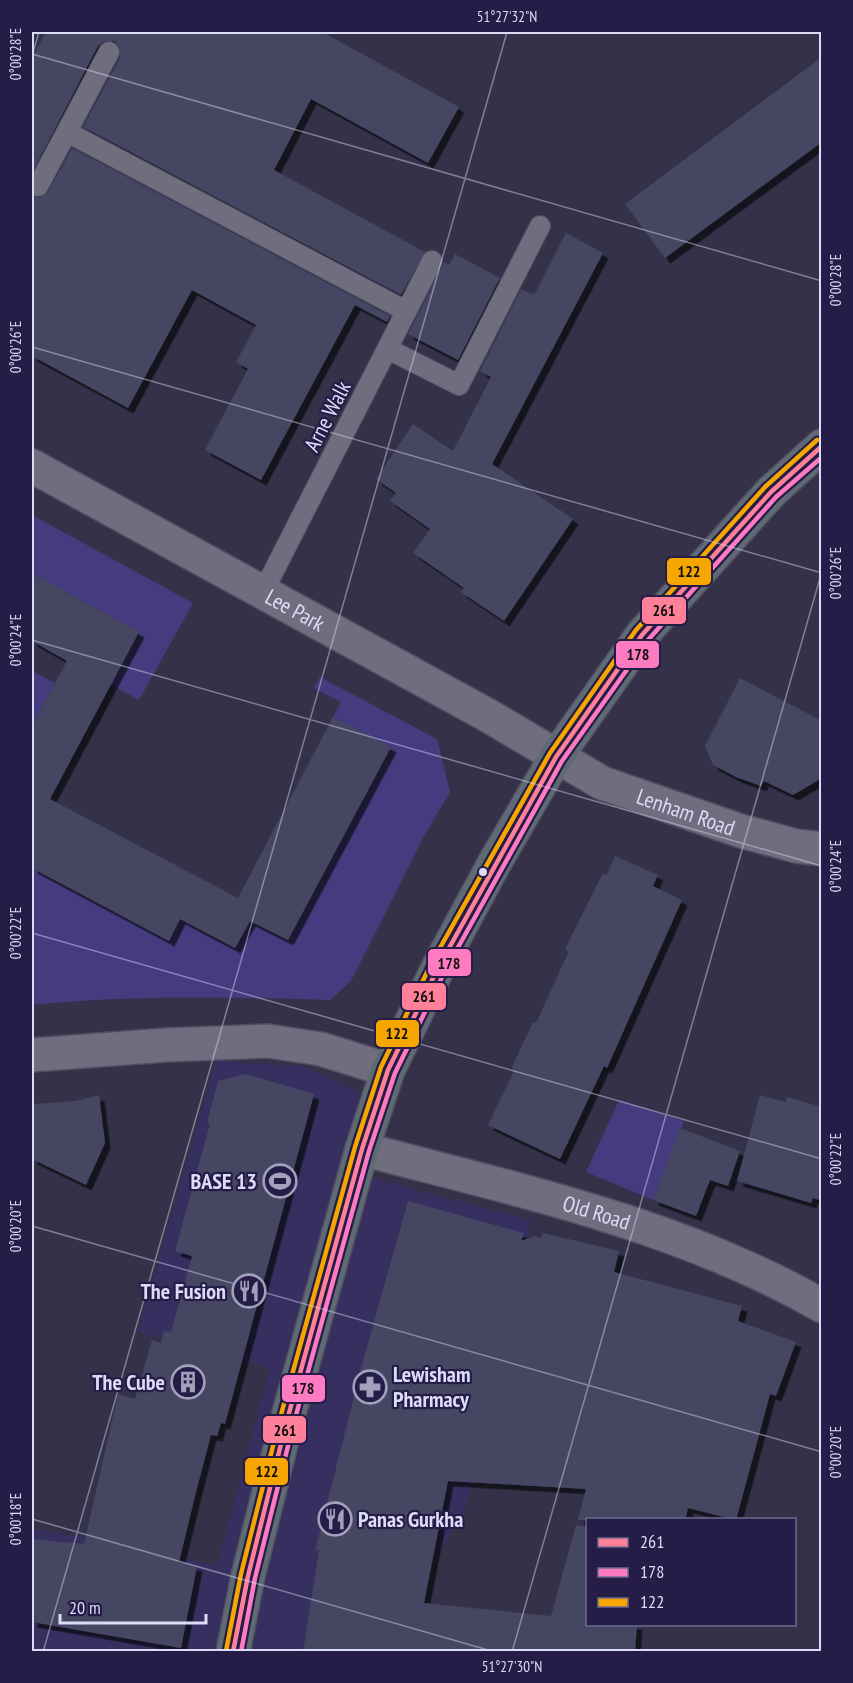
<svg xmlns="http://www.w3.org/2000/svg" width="853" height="1683" font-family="'PT Sans Narrow',sans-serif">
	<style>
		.built { fill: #372f5f }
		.green { fill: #473b7f }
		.building { fill: #444662; filter: url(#shadow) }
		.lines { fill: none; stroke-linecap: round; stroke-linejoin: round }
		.lane-casing { stroke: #504d62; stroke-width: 22 }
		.street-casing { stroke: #504d62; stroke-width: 36 }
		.highway-casing { stroke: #504d62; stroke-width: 36 }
		.lane { stroke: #706d7f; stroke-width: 20 }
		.street { stroke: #706d7f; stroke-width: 33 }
		.highway { stroke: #5f6b73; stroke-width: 33 }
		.bus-1-casing { stroke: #251d48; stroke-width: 9 }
		.bus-2-casing { stroke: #251d48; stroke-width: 9 }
		.bus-3-casing { stroke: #251d48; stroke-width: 9 }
		.bus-1 { stroke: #ff8098; stroke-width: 4.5 }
		.bus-2 { stroke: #fe7ac1; stroke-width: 4.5 }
		.bus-3 { stroke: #f7a600; stroke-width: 4.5 }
		.ticks { fill: none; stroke: #dddcf8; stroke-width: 1.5; stroke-opacity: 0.45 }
		.bus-dot { fill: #dddcf8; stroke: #251d48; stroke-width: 2 }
		.labels { text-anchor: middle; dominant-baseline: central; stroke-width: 4.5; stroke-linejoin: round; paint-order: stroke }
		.street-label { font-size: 22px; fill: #dddcf8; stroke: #251d48 }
		.poi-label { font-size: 22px; font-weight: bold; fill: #dddcf8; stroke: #251d48; text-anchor: end }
		.line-badge { stroke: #251d48; stroke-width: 2 }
		.pale-badge-label { font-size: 16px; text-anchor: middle; font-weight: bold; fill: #111 }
		.neatline { fill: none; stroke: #dddcf8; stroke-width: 2 }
		.ticks-label { font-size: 15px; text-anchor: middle; fill: #dddcf8 }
	</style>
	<defs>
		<filter id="shadow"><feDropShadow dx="5.5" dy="5.5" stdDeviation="0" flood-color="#0009"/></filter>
	</defs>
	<rect width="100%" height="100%" fill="#353149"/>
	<polygon class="built" points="216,1061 304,1066 371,1098 348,1172 531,1220 467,1505 438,1555 421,1559 409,1651 32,1651 32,1529 126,1544 217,1566 270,1368 138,1332"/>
	<g class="green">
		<polygon points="32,515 193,603 139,700 110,684 139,632 32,573"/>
		<polygon points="32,671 55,683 32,726"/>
		<path d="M320 677 437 739 450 792 424 836 351 981 330 1000C231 997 131 995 32 1005V868L169 940 180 920 235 948 250 921 288 940 391 747 333 717 341 702 314 688Z"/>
		<polygon points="619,1100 684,1121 653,1200 586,1172"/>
	</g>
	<g class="building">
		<polygon points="46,32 322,32 459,107 428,163 311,99 274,170 425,252 401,295 83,127 120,58 119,46 114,41 103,42 98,46 32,173 32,58"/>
		<polygon points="822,57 822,142 665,258 625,204"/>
		<polygon points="72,148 390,316 387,322 355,305 261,480 205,450 248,369 236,362 256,325 192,290 128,408 32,356 32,196 39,198 48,192"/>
		<polygon points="566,233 603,253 492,464 573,519 504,621 461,592 464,588 413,553 430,529 390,501 396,493 376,479 413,424 453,451 491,377 480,371 521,289 534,295"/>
		<polygon points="455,254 500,278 458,360 408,334 444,262 449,265"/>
		<polygon points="32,573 139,632 50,799 238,898 333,717 391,747 288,940 250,921 235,948 180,919 169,941 32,868 32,726 67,661 32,641"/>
		<polygon points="740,678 822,721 822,778 793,795 764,781 761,786 736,777 713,765 705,746"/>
		<polygon points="615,856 658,875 653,886 682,900 607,1068 604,1066 560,1159 488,1125 513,1073 512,1067 533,1022 536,1023 569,951 565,949 602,875 607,874"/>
		<polygon points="245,1074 314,1094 225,1424 221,1423 217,1436 211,1435 196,1492 179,1562 197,1566 181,1648 32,1622 32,1539 84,1544 118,1394 135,1399 152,1340 161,1343 164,1331 171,1332 192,1256 175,1251 210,1124 207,1123 218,1081"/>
		<polygon points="99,1095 105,1143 86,1185 32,1159 32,1104 76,1101"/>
		<polygon points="760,1095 786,1102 787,1097 822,1107 822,1201 813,1198 811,1203 737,1181"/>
		<polygon points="680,1128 740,1151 728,1186 710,1180 696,1216 653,1200"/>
		<polygon points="408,1201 524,1233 521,1241 534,1236 541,1238 543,1233 619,1251 614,1272 742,1306 738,1321 796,1342 776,1396 770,1394 736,1520 688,1508 685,1520 578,1520 586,1489 448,1481 424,1603 551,1616 576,1525 588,1527 588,1624 637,1624 635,1652 303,1652 319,1550 315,1551 363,1361"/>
	</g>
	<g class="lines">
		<g class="lane-casing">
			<g id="lane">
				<polyline points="67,132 406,311"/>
				<polyline points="38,186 109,52"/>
				<polyline points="388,349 459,385 540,226"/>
				<polyline points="263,592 432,261"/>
			</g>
		</g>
		<g class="street-casing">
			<g id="street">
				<path id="s1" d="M32 466 489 716 602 783 741 831 796 846 822 849"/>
				<polyline points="32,1055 166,1045 268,1041 321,1049 388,1070"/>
				<path id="s2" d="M362 1149C518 1190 681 1225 822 1306"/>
			</g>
		</g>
		<g class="highway-casing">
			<polyline id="highway" points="233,1652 248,1576 286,1424 362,1149 388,1070 439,966 495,862 556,757 642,635 771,492 822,446"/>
		</g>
		<use href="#lane" class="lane"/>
		<use href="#street" class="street"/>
		<use href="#highway" class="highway"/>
		<g class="bus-1-casing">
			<polyline id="bus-1" points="233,1652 248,1576 286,1424 362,1149 388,1070 439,966 556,757 642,635 771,492 822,446"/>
		</g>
		<g class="bus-2-casing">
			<polyline id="bus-2" points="241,1652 255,1578 293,1426 369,1151 395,1073 446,969 562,761 648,640 776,497 822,457"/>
		</g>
		<g class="bus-3-casing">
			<polyline id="bus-3" points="226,1651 241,1574 279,1422 355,1147 381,1067 432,962 550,753 636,630 765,487 817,440"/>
		</g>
		<use href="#bus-1" class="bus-1"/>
		<use href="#bus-2" class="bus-2"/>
		<use href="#bus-3" class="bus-3"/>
	</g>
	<path class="ticks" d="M32 54 822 281M32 56 39 32M32 347 822 573M32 640 822 866M32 933 822 1159M32 1226 822 1452M32 1519 495 1652M43 1652 507 32M512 1652 822 571"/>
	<defs>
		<g id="stadium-ring" transform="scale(1.725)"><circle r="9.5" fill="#251d48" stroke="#a2a0bb" stroke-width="1.5"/><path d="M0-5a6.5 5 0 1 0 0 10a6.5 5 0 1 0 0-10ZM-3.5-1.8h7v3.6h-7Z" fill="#a2a0bb"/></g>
		<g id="restaurant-ring" transform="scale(1.725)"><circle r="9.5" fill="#251d48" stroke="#a2a0bb" stroke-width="1.5"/><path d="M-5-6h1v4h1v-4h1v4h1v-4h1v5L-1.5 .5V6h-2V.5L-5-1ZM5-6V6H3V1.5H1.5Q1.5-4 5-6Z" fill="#a2a0bb"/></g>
		<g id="building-ring" transform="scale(1.725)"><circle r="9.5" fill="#251d48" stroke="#a2a0bb" stroke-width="1.5"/><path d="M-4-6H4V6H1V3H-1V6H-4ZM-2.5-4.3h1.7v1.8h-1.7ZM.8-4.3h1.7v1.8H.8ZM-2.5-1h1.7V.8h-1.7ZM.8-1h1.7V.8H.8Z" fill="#a2a0bb"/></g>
		<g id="pharmacy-ring" transform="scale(1.725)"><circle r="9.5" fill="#251d48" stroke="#a2a0bb" stroke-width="1.5"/><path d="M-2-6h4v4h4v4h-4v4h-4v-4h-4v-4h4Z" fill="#a2a0bb"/></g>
	</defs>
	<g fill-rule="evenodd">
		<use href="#stadium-ring" x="280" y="1181"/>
		<use href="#restaurant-ring" x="249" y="1291"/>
		<use href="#building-ring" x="188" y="1382"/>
		<use href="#pharmacy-ring" x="370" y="1387"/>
		<use href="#restaurant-ring" x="335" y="1519"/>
	</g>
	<circle class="bus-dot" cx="483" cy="872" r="5"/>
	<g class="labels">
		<g class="street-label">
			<text transform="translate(327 416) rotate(-63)">Arne Walk</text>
			<text stroke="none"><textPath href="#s1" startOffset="300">Lee Park</textPath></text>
			<text stroke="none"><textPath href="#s1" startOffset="741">Lenham Road</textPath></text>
			<text stroke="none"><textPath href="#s2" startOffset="243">Old Road</textPath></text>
		</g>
		<g class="poi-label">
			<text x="257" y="1181">BASE 13</text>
			<text x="226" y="1291">The Fusion</text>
			<text x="393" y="1374" text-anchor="start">Lewisham<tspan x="393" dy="25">Pharmacy</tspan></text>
			<text x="165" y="1382">The Cube</text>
			<text x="358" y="1519" text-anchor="start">Panas Gurkha</text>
		</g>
	</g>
	<g class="line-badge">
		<rect x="666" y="557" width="46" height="29" rx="6" fill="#f7a600"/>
		<rect x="641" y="596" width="46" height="29" rx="6" fill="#ff8098"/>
		<rect x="615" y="640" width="45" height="29" rx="6" fill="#fe7ac1"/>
		<rect x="427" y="948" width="45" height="29" rx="6" fill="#fe7ac1"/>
		<rect x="401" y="982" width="46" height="29" rx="6" fill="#ff8098"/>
		<rect x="375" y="1019" width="45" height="29" rx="6" fill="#f7a600"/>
		<rect x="281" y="1374" width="45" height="29" rx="6" fill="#fe7ac1"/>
		<rect x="262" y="1415" width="45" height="29" rx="6" fill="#ff8098"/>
		<rect x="244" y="1457" width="45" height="29" rx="6" fill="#f7a600"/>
	</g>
	<g class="pale-badge-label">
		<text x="689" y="577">122</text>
		<text x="664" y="616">261</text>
		<text x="638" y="660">178</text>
		<text x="449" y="969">178</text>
		<text x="424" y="1002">261</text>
		<text x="397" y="1039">122</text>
		<text x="303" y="1394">178</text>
		<text x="285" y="1436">261</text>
		<text x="267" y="1477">122</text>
	</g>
	<rect width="853" height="1683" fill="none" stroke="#251d48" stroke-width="66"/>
	<rect x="586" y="1518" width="210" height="108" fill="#251d48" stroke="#6f698e" stroke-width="1.5"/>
	<rect x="598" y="1538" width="30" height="9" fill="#ff8098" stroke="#6f698e" stroke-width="1.5"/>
	<text x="640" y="1548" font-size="18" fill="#dddcf8">261</text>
	<rect x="598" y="1568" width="30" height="9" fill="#fe7ac1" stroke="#6f698e" stroke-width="1.5"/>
	<text x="640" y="1578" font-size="18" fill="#dddcf8">178</text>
	<rect x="598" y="1598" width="30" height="9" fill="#f7a600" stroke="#6f698e" stroke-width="1.5"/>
	<text x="640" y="1608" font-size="18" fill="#dddcf8">122</text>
	<path d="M60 1614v9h146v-9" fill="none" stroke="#dddcf8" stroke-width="3"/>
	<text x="69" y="1614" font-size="18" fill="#dddcf8" stroke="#251d48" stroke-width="4.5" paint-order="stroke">20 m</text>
	<rect x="33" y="33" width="787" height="1617" class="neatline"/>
	<g class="ticks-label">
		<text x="507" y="22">51°27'32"N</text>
		<text transform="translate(16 54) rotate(-90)" y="5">0°00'28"E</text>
		<text transform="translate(836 280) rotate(-90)" y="5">0°00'28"E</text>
		<text transform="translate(16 347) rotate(-90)" y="5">0°00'26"E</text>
		<text transform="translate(836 573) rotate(-90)" y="5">0°00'26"E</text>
		<text transform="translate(16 640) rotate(-90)" y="5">0°00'24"E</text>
		<text transform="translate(836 866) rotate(-90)" y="5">0°00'24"E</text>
		<text transform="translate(16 933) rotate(-90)" y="5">0°00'22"E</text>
		<text transform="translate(836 1159) rotate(-90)" y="5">0°00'22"E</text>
		<text transform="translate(16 1226) rotate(-90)" y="5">0°00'20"E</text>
		<text transform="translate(836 1452) rotate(-90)" y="5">0°00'20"E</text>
		<text transform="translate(16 1519) rotate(-90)" y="5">0°00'18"E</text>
		<text x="512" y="1672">51°27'30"N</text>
	</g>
</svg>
